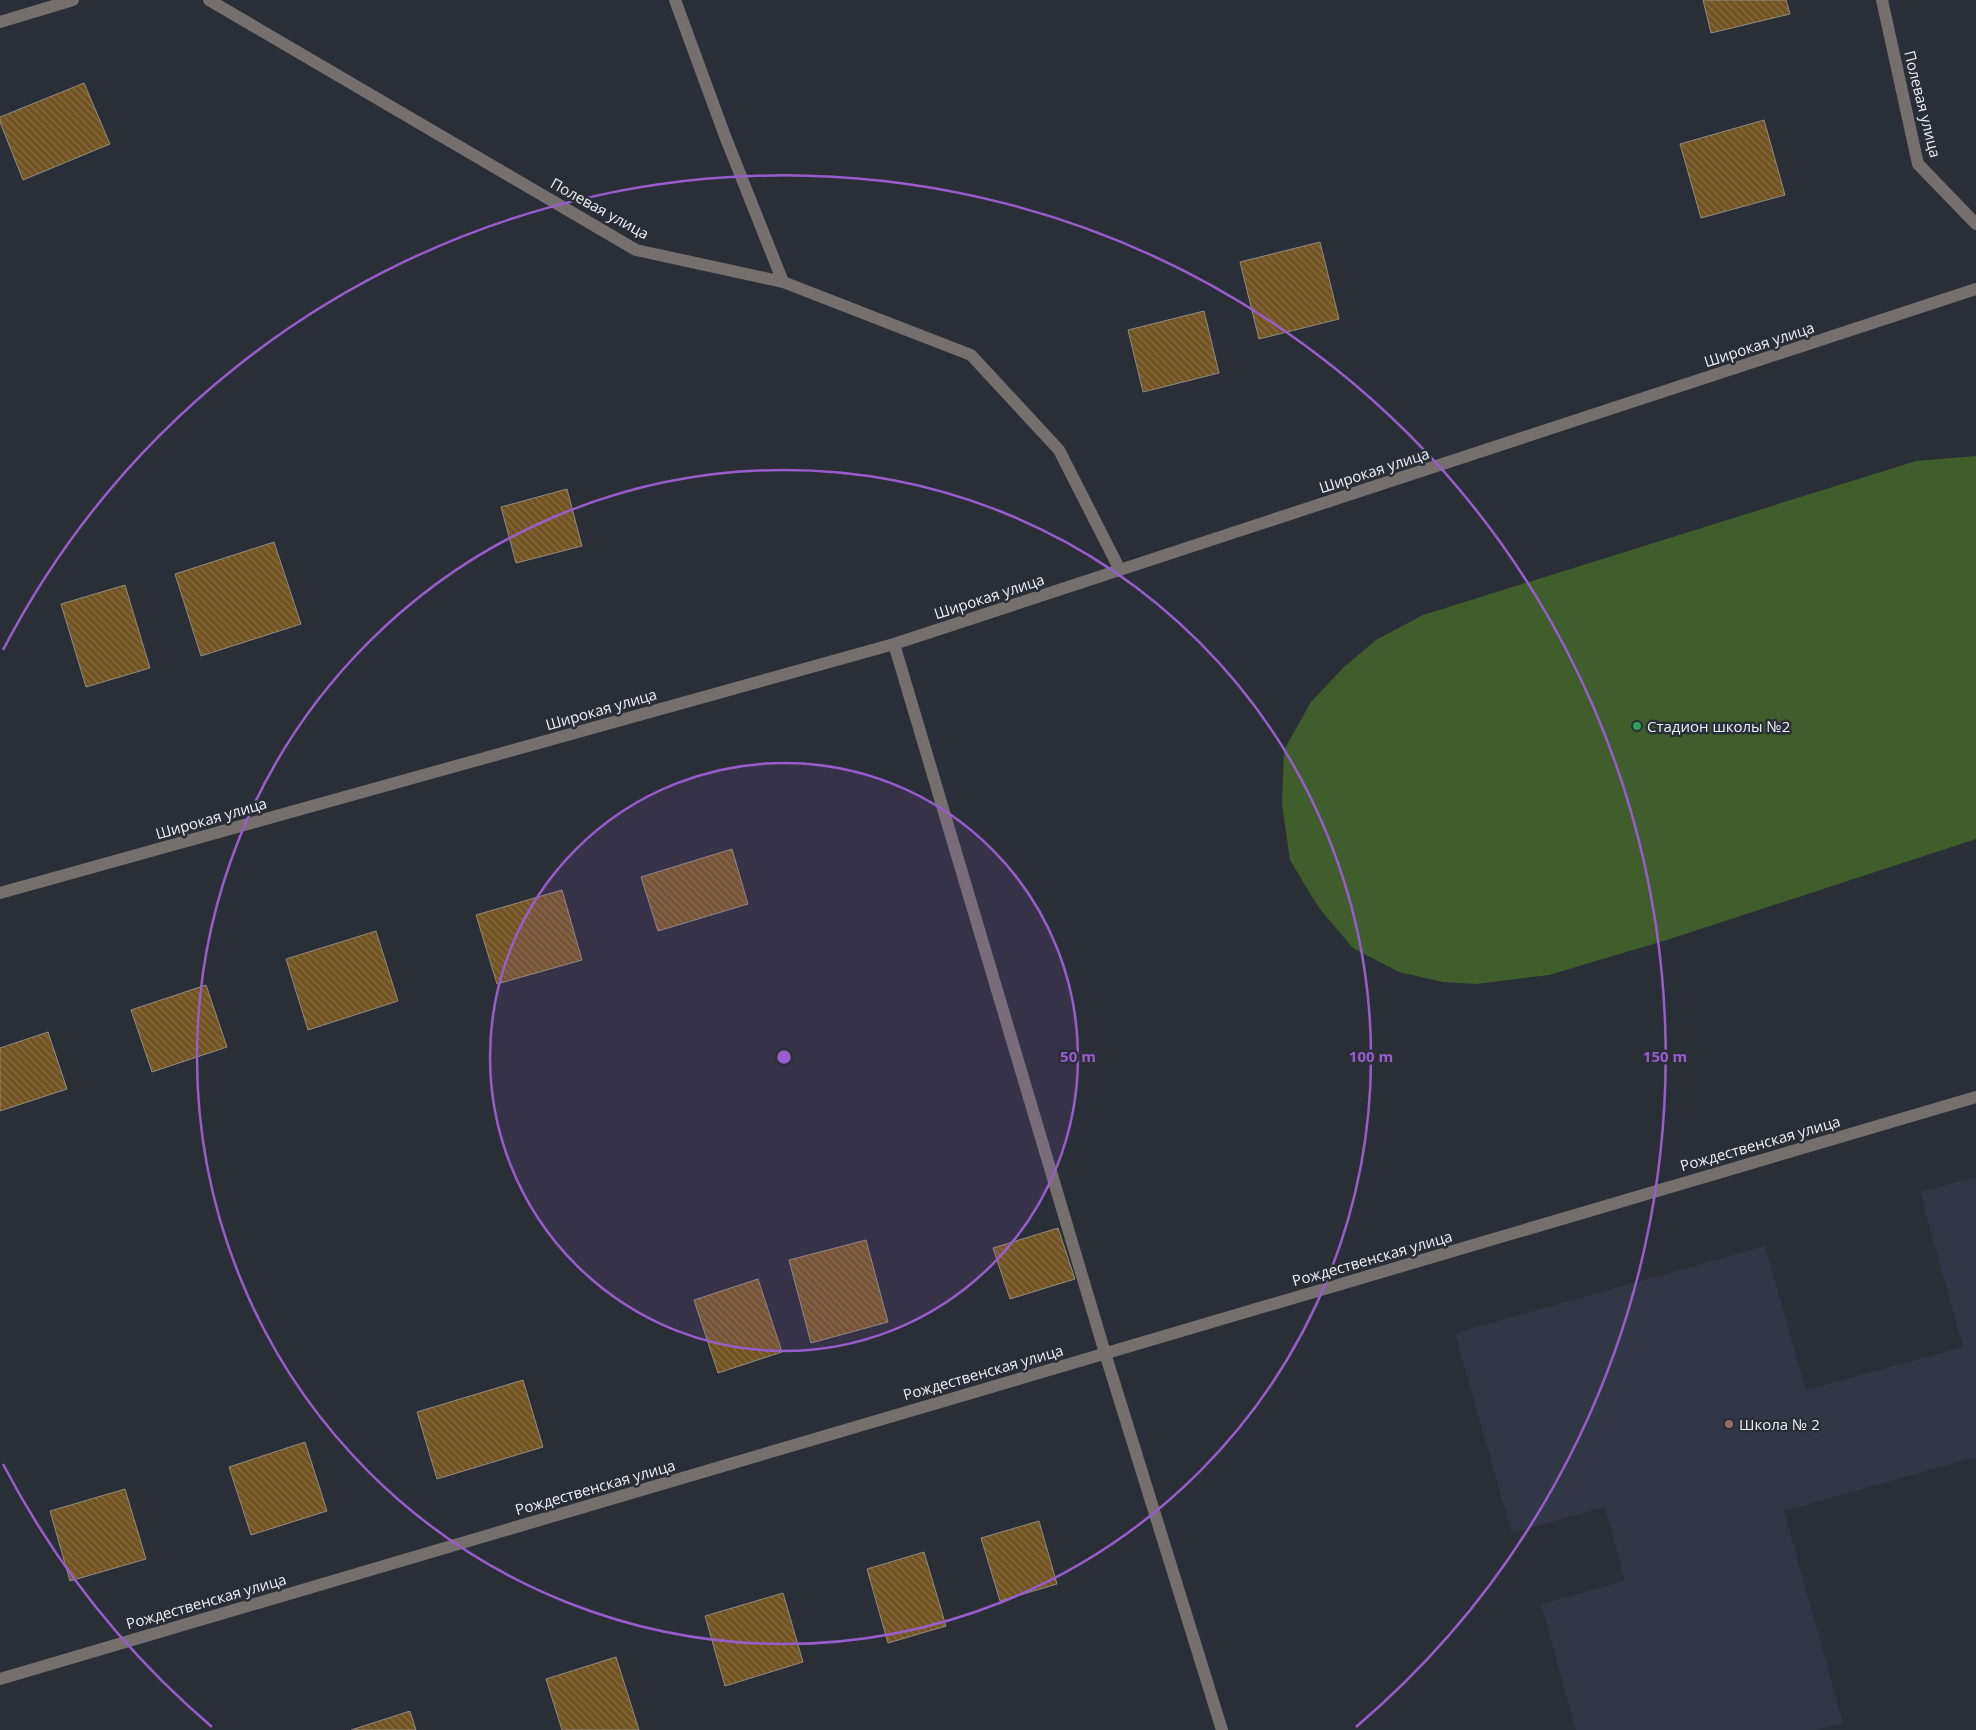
<svg xmlns="http://www.w3.org/2000/svg" width="1976" height="1730" font-family="'Open Sans',sans-serif">
	<style>
		.built { fill: #313745 }
		.garden { fill: #405e2b }
		.building { fill: url(#building-back-hatch); stroke: #918a81 }
		.lines { fill: none; stroke-linecap: round; stroke-linejoin: round }
		.street { stroke: #75706d; stroke-width: 12 }
		.ring { fill: none; stroke: #975dcc; stroke-width: 2.5 }
		.leisure-dot { fill: #2e9e5b; stroke: #2a2e36; stroke-width: 2 }
		.education-dot { fill: #8d6e63; stroke: #2a2e36; stroke-width: 2 }
		.labels { text-anchor: middle; dominant-baseline: central; stroke-width: 5; stroke-linejoin: round; paint-order: stroke }
		.street-label { font-size: 15px; fill: #eceff4; stroke: #2a2e36 }
		.poi-label { font-size: 15px; fill: #eceff4; stroke: #2a2e36; text-anchor: start }
		.centre { fill: #975dcc; stroke: #2a2e36; stroke-width: 2.5 }
		.ring-label { font-size: 15px; text-anchor: middle; font-weight: bold; fill: #975dcc; stroke: #2a2e36; stroke-width: 5; stroke-linejoin: round; paint-order: stroke }
	</style>
	<defs>
		<pattern id="building-back-hatch" width="6" height="6" patternUnits="userSpaceOnUse" patternTransform="scale(1.25)"><rect width="6" height="6" fill="#725422"/><path d="M-1 5l2 2M0 0l6 6M5-1l2 2" fill="none" stroke="#866d43"/></pattern>
	</defs>
	<rect width="100%" height="100%" fill="#2a2e36"/>
	<polygon class="built" points="1976,1177 1976,1457 1784,1511 1843,1723 1818,1730 1576,1730 1541,1604 1625,1581 1605,1507 1512,1533 1455,1333 1765,1246 1806,1390 1963,1347 1920,1192"/>
	<polygon class="garden" points="1976,456 1976,839 1670,939 1549,975 1476,984 1443,982 1399,972 1353,948 1319,908 1290,860 1282,804 1284,750 1311,702 1344,667 1376,640 1423,615 1916,461"/>
	<g class="building">
		<polygon points="1703,0 1786,0 1790,14 1711,33"/>
		<polygon points="84,83 110,144 23,180 0,122 0,117"/>
		<polygon points="1764,120 1785,195 1701,218 1680,144"/>
		<polygon points="1320,242 1339,319 1259,339 1240,262"/>
		<polygon points="1204,311 1219,373 1143,392 1128,330"/>
		<polygon points="567,489 582,546 516,563 501,507"/>
		<polygon points="274,542 301,624 201,656 175,574"/>
		<polygon points="125,585 150,668 86,687 61,604"/>
		<polygon points="732,849 748,904 658,931 641,877"/>
		<polygon points="562,890 582,960 497,984 476,915"/>
		<polygon points="376,931 398,1001 308,1030 286,959"/>
		<polygon points="206,985 227,1047 152,1072 131,1010"/>
		<polygon points="48,1032 67,1089 0,1111 0,1048"/>
		<polygon points="1058,1228 1075,1279 1010,1299 993,1248"/>
		<polygon points="866,1240 888,1322 811,1343 789,1260"/>
		<polygon points="758,1279 782,1352 718,1373 694,1300"/>
		<polygon points="523,1380 543,1447 437,1479 417,1412"/>
		<polygon points="305,1442 327,1511 251,1535 229,1467"/>
		<polygon points="125,1489 146,1559 70,1581 50,1511"/>
		<polygon points="1039,1521 1057,1584 1000,1601 981,1538"/>
		<polygon points="924,1552 946,1626 888,1643 867,1569"/>
		<polygon points="783,1593 803,1662 725,1686 705,1616"/>
		<polygon points="616,1657 639,1730 562,1730 546,1679"/>
		<polygon points="410,1711 416,1730 351,1730"/>
	</g>
	<g class="lines">
		<g class="street">
			<polyline points="209,0 636,250 783,282 725,136 675,0"/>
			<polyline points="1882,0 1918,164 1976,224"/>
			<polyline points="0,22 73,0"/>
			<polyline points="783,282 971,355 1059,450 1120,570"/>
			<polyline points="894,644 1105,1353 1222,1730"/>
			<polyline points="0,893 894,644 1976,289"/>
			<polyline points="0,1679 1976,1097"/>
		</g>
	</g>
	<circle cx="784" cy="1057" r="294" fill="#975dcc" fill-opacity=".12"/>
	<g class="ring">
		<circle cx="784" cy="1057" r="294"/>
		<circle cx="784" cy="1057" r="587"/>
		<path d="M212 1727A881 881 0 0 1 3 1464M3 650A881 881 0 1 1 1356 1727"/>
	</g>
	<circle class="leisure-dot" cx="1637" cy="726" r="5"/>
	<circle class="education-dot" cx="1729" cy="1424" r="5"/>
	<g class="labels">
		<g class="street-label">
			<text transform="translate(1923 104) rotate(76)">Полевая улица</text>
			<text transform="translate(600 208) rotate(29)">Полевая улица</text>
			<text transform="translate(1759 344) rotate(-18)">Широкая улица</text>
			<text transform="translate(1374 470) rotate(-18)">Широкая улица</text>
			<text transform="translate(989 596) rotate(-18)">Широкая улица</text>
			<text transform="translate(601 709) rotate(-16)">Широкая улица</text>
			<text transform="translate(211 818) rotate(-16)">Широкая улица</text>
			<text transform="translate(1760 1143) rotate(-16)">Рождественская улица</text>
			<text transform="translate(1372 1258) rotate(-16)">Рождественская улица</text>
			<text transform="translate(983 1372) rotate(-16)">Рождественская улица</text>
			<text transform="translate(595 1487) rotate(-16)">Рождественская улица</text>
			<text transform="translate(206 1601) rotate(-16)">Рождественская улица</text>
		</g>
		<g class="poi-label">
			<text x="1647" y="726">Стадион школы №2</text>
			<text x="1739" y="1424">Школа № 2</text>
		</g>
	</g>
	<circle cx="784" cy="1057" r="8" class="centre"/>
	<g class="ring-label">
		<text x="1078" y="1062">50 m</text>
		<text x="1371" y="1062">100 m</text>
		<text x="1665" y="1062">150 m</text>
	</g>
</svg>
